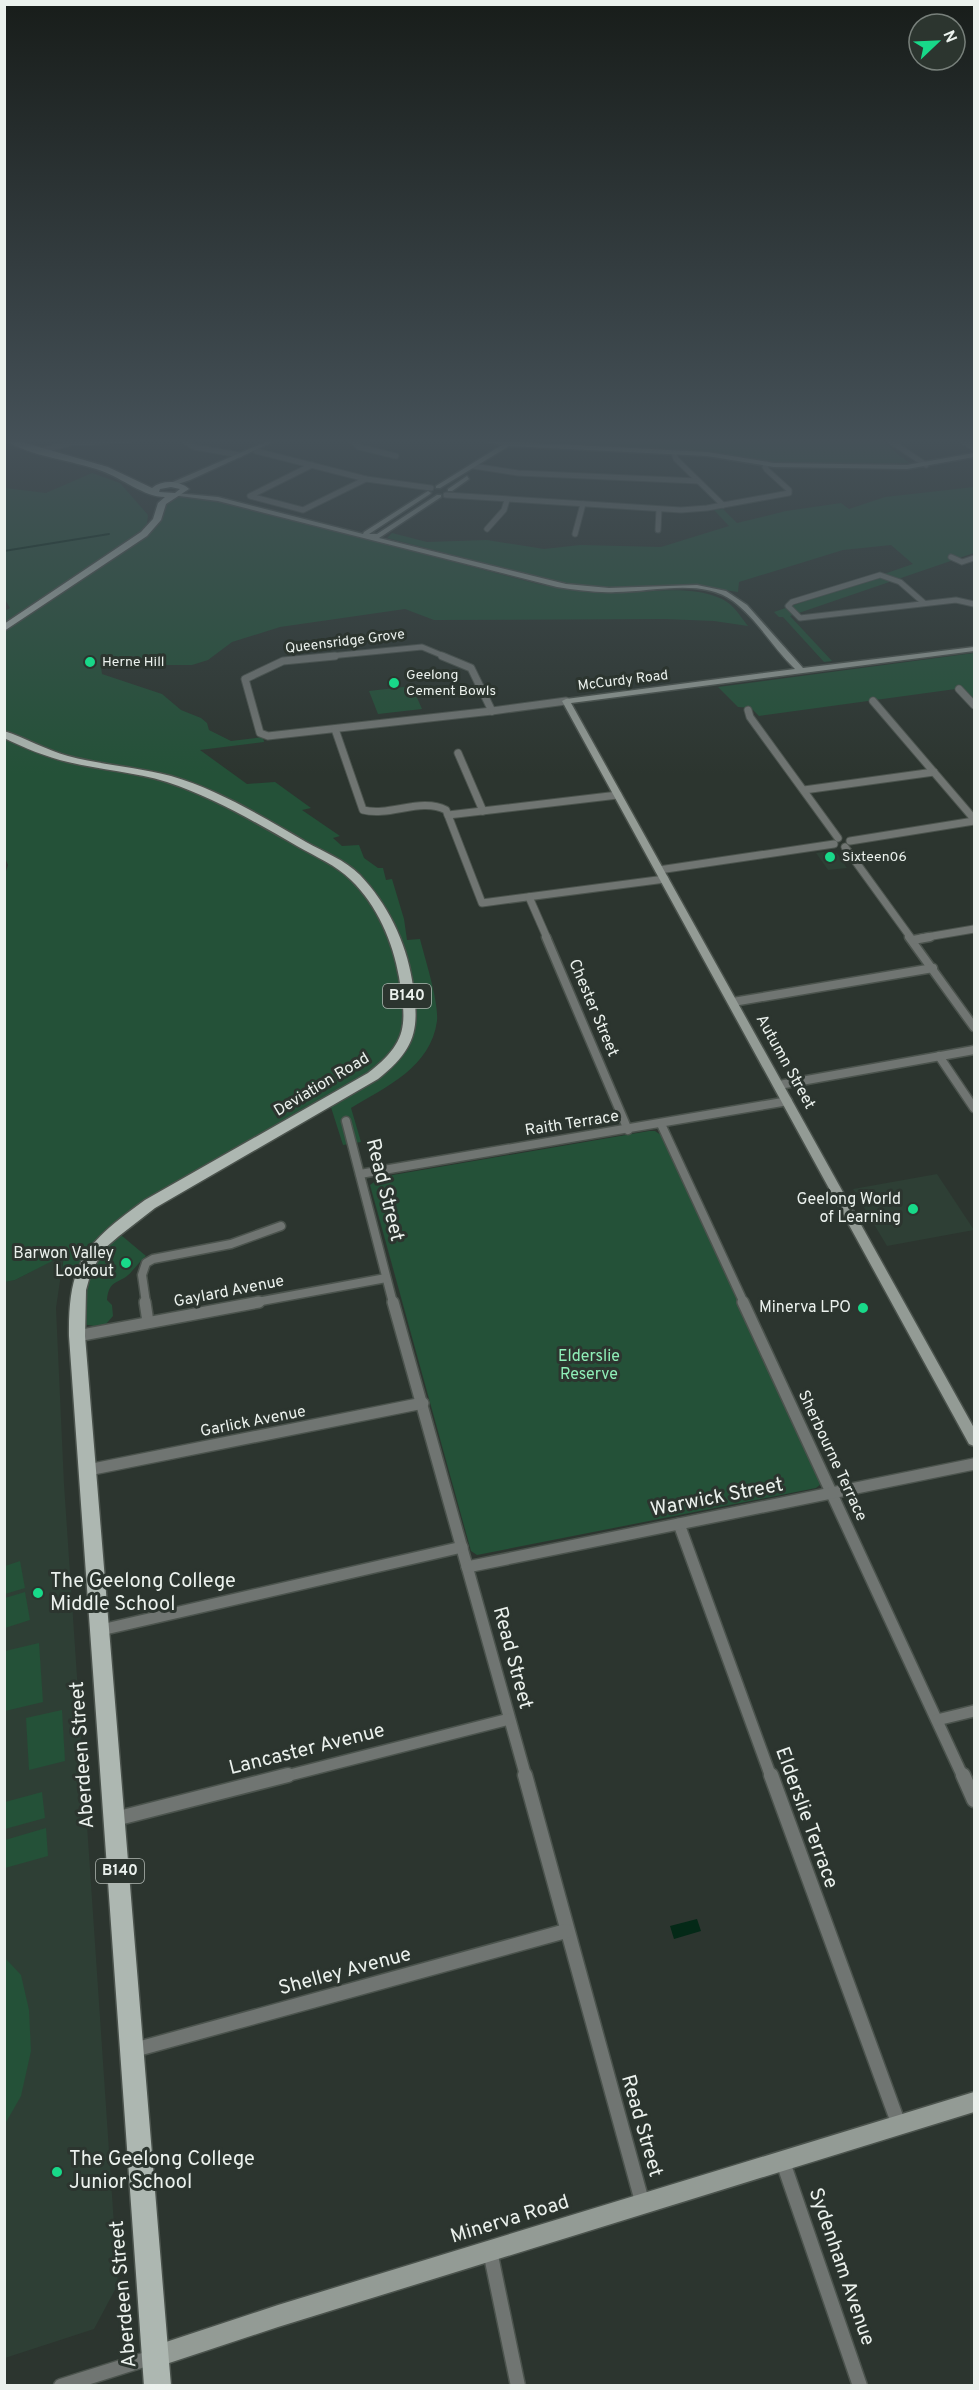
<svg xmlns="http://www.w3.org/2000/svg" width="979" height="2390" font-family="Overpass,sans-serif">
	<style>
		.built { fill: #2e3f35 }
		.green { fill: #245138 }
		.water { fill: #042917 }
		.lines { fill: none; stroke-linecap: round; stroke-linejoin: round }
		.stream { stroke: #042917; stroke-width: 2 }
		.street-far4-casing { stroke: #4b534d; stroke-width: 7 }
		.street-far3-casing { stroke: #4b534d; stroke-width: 9 }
		.street-far2-casing { stroke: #4b534d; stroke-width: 11 }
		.street-far1-casing { stroke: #4b534d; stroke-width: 14 }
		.street-casing { stroke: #4b534d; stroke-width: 17 }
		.secondary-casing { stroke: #4b534d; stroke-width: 3 }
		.primary-casing { stroke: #4b534d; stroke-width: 3 }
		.street-far4 { stroke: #707572; stroke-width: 5 }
		.street-far3 { stroke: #707572; stroke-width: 7 }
		.street-far2 { stroke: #707572; stroke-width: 8 }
		.street-far1 { stroke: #707572; stroke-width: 11 }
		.street { stroke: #707572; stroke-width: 14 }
		.secondary { fill: #939b95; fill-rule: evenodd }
		.primary { fill: #adb7b1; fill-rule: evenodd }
		.poi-dot { fill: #18d989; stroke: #2c352f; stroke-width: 2 }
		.labels { text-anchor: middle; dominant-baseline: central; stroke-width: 6; stroke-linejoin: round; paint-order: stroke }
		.far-street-label { font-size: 14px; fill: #ebf1ed; stroke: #2c352f }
		.far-poi-label { font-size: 14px; fill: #ebf1ed; stroke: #2c352f; text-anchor: start }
		.shield { fill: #2c352f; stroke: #b2b9b4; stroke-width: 1.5 }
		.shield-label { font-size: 15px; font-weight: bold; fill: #ebf1ed }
		.street-label { font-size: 16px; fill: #ebf1ed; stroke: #2c352f }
		.poi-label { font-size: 16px; fill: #ebf1ed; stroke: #2c352f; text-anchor: end }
		.park-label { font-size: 16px; fill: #8feeb7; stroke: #2c352f }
		.near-street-label { font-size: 20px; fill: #ebf1ed; stroke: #2c352f }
		.near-poi-label { font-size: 20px; fill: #ebf1ed; stroke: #2c352f; text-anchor: start }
	</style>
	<rect width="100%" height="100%" fill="#2c352f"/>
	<g class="built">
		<polygon points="829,851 837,853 847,868 828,870 816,853"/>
		<polygon points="937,1174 974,1230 887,1246 853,1189"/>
		<polygon points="64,1254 56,1308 64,1484 118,2284 94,2329 5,2358 4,1282 15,1280"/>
	</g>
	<g class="green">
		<polygon points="490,440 881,440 909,463 772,463 712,452 643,450"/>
		<path d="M92 473 120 483 148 515 147 523 151 526 160 506 174 495 224 502 542 585C564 589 585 592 607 593 643 594 688 583 722 599 734 605 740 616 748 626L714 621 665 619 434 620 405 609 280 627 232 642 208 660 192 665H167L132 656 101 668 102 674 162 694 181 710 201 718 207 723 209 730 231 741 263 737 264 742 200 750 247 784 275 782 311 808 302 810 340 836 333 838 342 846 359 845 364 858 378 868H383L386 880 392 879 404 919 407 940 420 939C425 959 439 1002 437 1021 431 1067 386 1087 351 1108L361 1142 343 1145 329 1101 115 1230 146 1256C140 1261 137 1266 132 1271 121 1285 109 1277 107 1300L112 1305 113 1316 106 1324 94 1326 76 1323 82 1268 62 1271 64 1255 15 1280 5 1282 4 877 8 865 5 858 4 611 10 608 4 598 5 488 46 493Z"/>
		<polygon points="974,487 974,553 790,616 832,661 824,662 783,617 779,617 774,612 913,564 891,545 843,550 739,582 738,592 702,587 609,589 573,586 387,538 392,533 427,542 487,540 544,549 580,545 661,547 729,526 714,510 723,509 737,523 786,511 841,503 849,509 885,497"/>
		<polygon points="974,653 974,700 963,688 759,716 751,708 738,707 718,687"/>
		<polygon points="412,686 422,709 378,714 369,691"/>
		<polygon points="649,1131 655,1131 664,1137 821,1484 816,1488 477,1555 471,1551 370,1185 381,1177"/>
		<polygon points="20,1561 25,1588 5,1594 5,1566"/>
		<polygon points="25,1592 30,1620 5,1628 5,1598"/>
		<polygon points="39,1643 43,1702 5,1711 5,1651"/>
		<polygon points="62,1710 65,1761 29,1770 26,1718"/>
		<polygon points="42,1792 45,1818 5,1829 5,1802"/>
		<polygon points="46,1828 48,1856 5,1868 5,1840"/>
		<polygon points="5,1958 21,1975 29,2010 31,2051 21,2096 5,2124"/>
	</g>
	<polygon class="water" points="697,1919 701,1931 674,1939 670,1926"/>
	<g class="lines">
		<polyline class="stream" points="4,551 109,534"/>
		<g class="street-far4-casing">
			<g id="street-far4">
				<polyline points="183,440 194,447 240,455"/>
				<polyline points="351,440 359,447 396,456"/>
				<polyline points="889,440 926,465"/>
				<polyline points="961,440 974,448"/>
				<polyline points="43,450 71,443 130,440"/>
				<polyline points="256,451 366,479 431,488"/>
				<polyline points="674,453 676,459 723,505"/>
				<polyline points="312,465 250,496 303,510 366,479"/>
				<polyline points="473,466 518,473 698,481"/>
				<polyline points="446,495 681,510 707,508 789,493 789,490 767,470 765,467 767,464"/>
				<polyline points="487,529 504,510 507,500"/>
				<polyline points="658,530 659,509"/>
				<polyline points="575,534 583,504"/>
				<polyline points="951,557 962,562 974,558"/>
				<polyline points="924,603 900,582 880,575 792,602 788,606 800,618 956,600 974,604"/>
				<polyline points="320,657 422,647 446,657"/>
			</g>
		</g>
		<g class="street-far3-casing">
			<g id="street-far3">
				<polyline points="335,656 283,661 245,679 260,733 268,736 492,711"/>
				<polyline points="442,656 471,668 492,711"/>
				<polyline points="959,689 974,705"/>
				<polyline points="873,701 974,819"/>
				<polyline points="748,710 750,717 838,838"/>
				<polyline points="492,711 566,701"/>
				<path d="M335 729 363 810C390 817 421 797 446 810L482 903 665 879"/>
				<polyline points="458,753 483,811"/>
				<polyline points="804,790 934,772"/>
				<polyline points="448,815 618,795"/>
				<polyline points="850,841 974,821"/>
				<polyline points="845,847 911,938"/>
				<polyline points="659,870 834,844"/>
				<polyline points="529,897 547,938"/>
				<polyline points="921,938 974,929"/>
			</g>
		</g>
		<g class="street-far2-casing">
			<g id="street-far2">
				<polyline points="546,937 628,1130"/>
				<polyline points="909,937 974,1027"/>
				<polyline points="913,940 930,937"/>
				<polyline points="733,1002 933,968"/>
				<polyline points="939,1056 974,1108"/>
				<polyline points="779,1085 974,1050"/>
				<polyline points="346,1121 393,1303"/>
				<polyline points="661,1124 744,1303"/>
				<polyline points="360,1174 788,1101"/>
				<polyline points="146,1303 142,1275 146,1263 153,1259 231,1244 281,1226"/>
				<polyline points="251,1303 386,1278"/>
			</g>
		</g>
		<g class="street-far1-casing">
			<g id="street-far1">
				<polyline points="145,1302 148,1322"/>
				<polyline points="393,1302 526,1777"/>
				<polyline points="743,1302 963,1777"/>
				<polyline points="77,1336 259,1302"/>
				<polyline points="88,1470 423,1403"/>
				<polyline points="679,1524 771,1777"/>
				<polyline points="467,1567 974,1464"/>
				<polyline points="101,1630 462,1547"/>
				<polyline points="937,1720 974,1711"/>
				<polyline points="282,1777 509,1719"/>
			</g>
		</g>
		<g class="street-casing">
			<g id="street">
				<polyline points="525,1775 643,2205"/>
				<polyline points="771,1775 899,2125"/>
				<polyline points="963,1775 974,1800"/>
				<polyline points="115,1819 288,1775"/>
				<polyline points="134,2050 566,1931"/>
				<polyline points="783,2162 860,2386"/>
				<polyline points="490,2251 518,2386"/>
				<polyline points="61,2386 153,2357"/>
			</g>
		</g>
		<g class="secondary-casing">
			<g id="secondary">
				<polygon points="270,440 277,440 190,480 169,487 166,485"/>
				<polygon points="478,440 707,452 774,463 907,465 974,453 974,457 907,469 774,467 707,456 509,446 440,488 436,488 436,486 502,445"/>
				<polygon points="467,476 469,479 452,491 448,491 448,489"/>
				<path d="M428 491 431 493 430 494 369 534H377L437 495H441V497L379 538 566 584 609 588 697 585 726 591 747 605 803 668 974 647V651L571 703 974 1428V1446L969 1444 562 701 566 699 795 669C773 648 758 620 733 601 702 578 653 592 616 592 597 593 577 590 557 587L218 501 172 495 175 493 218 497 363 534 364 532Z"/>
				<polygon points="974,2092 974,2112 278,2327 157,2367 149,2364 146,2356 149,2348 157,2345 278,2305"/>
			</g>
		</g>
		<g class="primary-casing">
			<g id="primary">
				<path d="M5 440H15L108 467 152 488C162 480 179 480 189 489L166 504 161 520 147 536 4 631V624L141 532 153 519 158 503 165 497C144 497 122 478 102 471 72 460 31 457 5 440ZM171 487 180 489 175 493 159 492 160 489Z"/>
				<path d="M4 731C26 738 46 750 68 756 102 765 137 767 171 776 219 790 263 817 306 842 324 852 345 860 360 875 387 903 406 942 412 980 420 1028 417 1048 378 1079L155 1208 119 1236 105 1248 91 1272 86 1290 85 1336 171 2386H144L69 1336C68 1261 86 1243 145 1200L368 1073C408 1042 407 1025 399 977 393 942 377 905 351 880 336 865 316 857 297 846 255 822 213 797 167 782 135 772 101 770 68 762 46 757 25 748 4 738Z"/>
			</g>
		</g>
		<use href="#street-far4" class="street-far4"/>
		<use href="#street-far3" class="street-far3"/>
		<use href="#street-far2" class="street-far2"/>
		<use href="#street-far1" class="street-far1"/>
		<use href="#street" class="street"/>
		<use href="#secondary" class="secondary"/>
		<use href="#primary" class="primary"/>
	</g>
	<linearGradient id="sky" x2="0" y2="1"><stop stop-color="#181d1a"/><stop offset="0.57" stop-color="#455158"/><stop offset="1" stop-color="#455158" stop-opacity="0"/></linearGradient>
	<rect width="979" height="774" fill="url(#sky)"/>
	<g class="poi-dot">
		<circle cx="90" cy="662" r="6"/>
		<circle cx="394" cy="683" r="6"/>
		<circle cx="830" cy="857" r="6"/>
		<circle cx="913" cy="1209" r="6"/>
		<circle cx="126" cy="1263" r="6"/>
		<circle cx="863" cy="1308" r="6"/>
		<circle cx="38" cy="1593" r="6"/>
		<circle cx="57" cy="2172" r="6"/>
	</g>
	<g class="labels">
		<g class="far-street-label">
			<text transform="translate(345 642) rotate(-7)">Queensridge Grove</text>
			<text transform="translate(623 681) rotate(-7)">McCurdy Road</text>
		</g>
		<g class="far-poi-label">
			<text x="102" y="662">Herne Hill</text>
			<text x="406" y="675">Geelong<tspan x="406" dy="16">Cement Bowls</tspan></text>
			<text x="842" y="857">Sixteen06</text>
		</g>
		<g class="shield">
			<rect x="383" y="984" width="48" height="24" rx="4.5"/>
			<rect x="96" y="1859" width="48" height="24" rx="4.5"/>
		</g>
		<g class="shield-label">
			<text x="407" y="996">B140</text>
			<text x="120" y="1871">B140</text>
		</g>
		<g class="street-label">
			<text transform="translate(593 1008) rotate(67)">Chester Street</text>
			<text transform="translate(785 1062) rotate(61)">Autumn Street</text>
			<text transform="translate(322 1085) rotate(-31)">Deviation Road</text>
			<text transform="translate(572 1124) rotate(-9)">Raith Terrace</text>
			<text transform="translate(229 1292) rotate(-11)">Gaylard Avenue</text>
			<text transform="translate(253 1422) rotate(-11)">Garlick Avenue</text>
			<text transform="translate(832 1456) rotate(65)">Sherbourne Terrace</text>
		</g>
		<g class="poi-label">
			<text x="901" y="1200">Geelong World<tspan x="901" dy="18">of Learning</tspan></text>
			<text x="114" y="1254">Barwon Valley<tspan x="114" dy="18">Lookout</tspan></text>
			<text x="851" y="1308">Minerva LPO</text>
		</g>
		<g class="park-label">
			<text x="589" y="1357">Elderslie<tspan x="589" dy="18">Reserve</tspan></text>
		</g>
		<g class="near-street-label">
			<text transform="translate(384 1190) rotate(76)">Read Street</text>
			<text transform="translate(717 1498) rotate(-11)">Warwick Street</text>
			<text transform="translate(512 1658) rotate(75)">Read Street</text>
			<text transform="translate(307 1750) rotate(-14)">Lancaster Avenue</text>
			<text transform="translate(83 1755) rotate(-94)">Aberdeen Street</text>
			<text transform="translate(806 1818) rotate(70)">Elderslie Terrace</text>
			<text transform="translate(345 1972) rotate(-15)">Shelley Avenue</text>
			<text transform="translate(641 2126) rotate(74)">Read Street</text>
			<text transform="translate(510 2220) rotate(-17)">Minerva Road</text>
			<text transform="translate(841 2267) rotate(71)">Sydenham Avenue</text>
			<text transform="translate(124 2294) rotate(-95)">Aberdeen Street</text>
		</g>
		<g class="near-poi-label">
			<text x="50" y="1582">The Geelong College<tspan x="50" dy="23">Middle School</tspan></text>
			<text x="69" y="2160">The Geelong College<tspan x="69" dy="23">Junior School</tspan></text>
		</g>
	</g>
	<rect width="979" height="2390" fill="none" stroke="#ebf1ed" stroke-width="12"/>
	<g transform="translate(937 42) rotate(67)"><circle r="28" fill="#2c352f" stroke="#78807b" stroke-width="1.5"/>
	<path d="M0-4.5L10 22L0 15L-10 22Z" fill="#18d989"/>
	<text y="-9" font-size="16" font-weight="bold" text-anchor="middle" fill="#ebf1ed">N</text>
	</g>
</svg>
